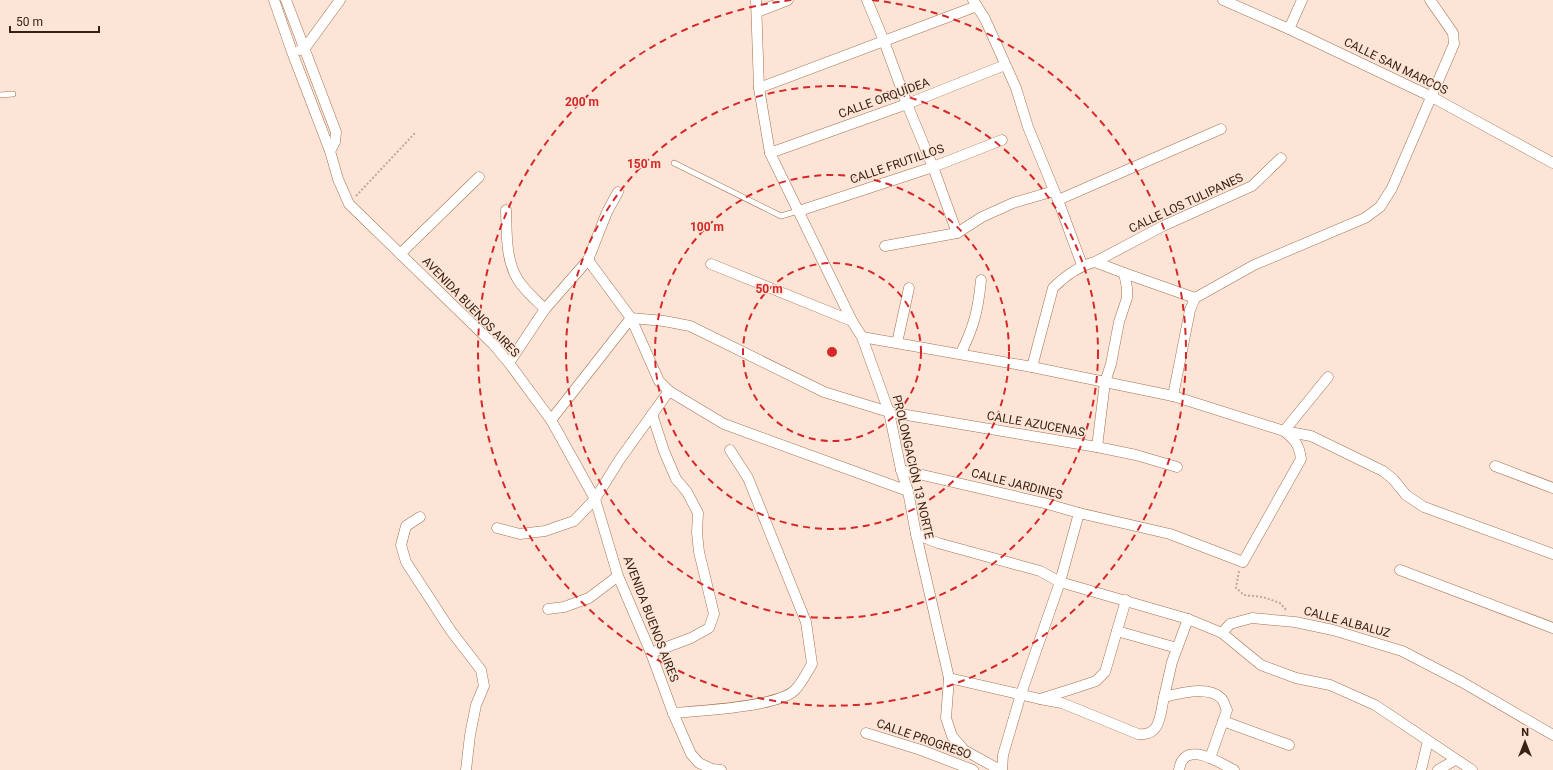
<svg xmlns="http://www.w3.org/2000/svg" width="1553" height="770" font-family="Roboto,sans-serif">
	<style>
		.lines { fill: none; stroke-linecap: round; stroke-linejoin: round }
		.lane-casing { stroke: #a4714f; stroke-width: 6 }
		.street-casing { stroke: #a4714f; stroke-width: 11 }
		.path { stroke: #bea899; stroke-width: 2; stroke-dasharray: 2 2; stroke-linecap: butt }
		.lane { stroke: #fff; stroke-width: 5 }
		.street { stroke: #fff; stroke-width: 10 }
		.ring { fill: none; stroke: #d62828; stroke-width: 2; stroke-dasharray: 7 5 }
		.labels { text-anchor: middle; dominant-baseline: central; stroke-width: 3; stroke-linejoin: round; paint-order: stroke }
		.street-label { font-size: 12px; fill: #372214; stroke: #fce5d6 }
		.centre { fill: #d62828; stroke: #fce5d6; stroke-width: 2 }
		.ring-label { font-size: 12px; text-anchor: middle; font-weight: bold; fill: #d62828; stroke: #fce5d6; stroke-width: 3; stroke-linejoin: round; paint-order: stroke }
	</style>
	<rect width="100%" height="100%" fill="#fce5d6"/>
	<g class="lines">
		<g class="lane-casing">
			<g id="lane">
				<polyline points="0,95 13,94"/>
				<polyline points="674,163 781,216 798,211"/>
			</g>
		</g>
		<g class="street-casing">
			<g id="street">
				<polyline points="274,0 292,52 330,151 338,179 349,204 493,344 509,363 551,420 595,499 618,576 651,653 673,713 691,754 699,763 712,769 721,770"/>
				<polyline points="286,0 336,132 335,142 330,151"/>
				<polyline points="756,0 759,88 770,153 852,321 862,337 889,412 901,470 908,491 916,534 949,678 946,718 952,736 964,750 1000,770"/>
				<polyline points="867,0 884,41 907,104 933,167 957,233"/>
				<polyline points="973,0 985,19 1016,88 1028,127 1058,200 1082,265"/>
				<polyline points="1223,0 1289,29 1432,97 1553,163"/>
				<polyline points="757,12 788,0"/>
				<polyline points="1289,29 1302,0"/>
				<polyline points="300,50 305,48 340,0"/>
				<polyline points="759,88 977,6"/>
				<polyline points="770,153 907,104 1005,65"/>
				<polyline points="1058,200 1221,129"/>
				<path d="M506 210C507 232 505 259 518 280 525 291 536 300 545 309"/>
				<polyline points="799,211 933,167 1002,140"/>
				<polyline points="885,246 957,233 982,217 1013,203 1054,191"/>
				<polyline points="400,254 479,177"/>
				<polyline points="588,260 631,318 659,381 669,391 724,424 908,491"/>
				<polyline points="1095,262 1124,273 1195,298"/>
				<polyline points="711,264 852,321"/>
				<path d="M862 337 1032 367 1173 396 1284 431C1295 440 1299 444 1301 459L1243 562 1170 534 1079 513 1044 503 901 470"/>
				<polyline points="897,343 909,288"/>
				<path d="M961 353C974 326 978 311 981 280"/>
				<polyline points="509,363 545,309 588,260 607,212 618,192"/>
				<path d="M1032 367 1053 288C1065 276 1078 266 1095 262L1163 226 1252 186 1281 158"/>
				<polyline points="1328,377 1284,431 1311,436 1383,471 1393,479 1406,495 1424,507 1553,554"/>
				<polyline points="1173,396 1190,310 1195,298 1254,265 1365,218 1380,207 1392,188 1454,44 1453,33 1430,0"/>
				<polyline points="551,420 631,318 664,321 690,326 824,392 889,412 1097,447 1136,455 1177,467"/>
				<polyline points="1097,447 1105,382 1111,364 1119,322 1127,298 1127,288 1124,273"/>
				<polyline points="1495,466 1553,488"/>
				<polyline points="420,517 406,526 401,545 406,562 451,631 481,670 484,686 476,705 470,735 466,770"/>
				<polyline points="497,528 520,534 545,531 574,521 595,499 620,459 669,391"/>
				<polyline points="916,534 938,543 1040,571 1060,582 1188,619 1222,633 1261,665 1296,678 1330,685 1375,705 1472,770"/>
				<polyline points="1400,570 1553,628"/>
				<polyline points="548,609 564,607 589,598 618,576"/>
				<polyline points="1117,631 1177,648"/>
				<polyline points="1222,633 1230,624 1252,618 1295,622 1333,630 1369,641 1402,651 1462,682 1553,735"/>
				<polyline points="651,653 691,638 709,628 714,614 699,552 697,533 698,513 687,492 676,479 664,451 652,414"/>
				<polyline points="949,678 1040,699 1072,689 1096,681 1105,672 1126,600"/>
				<polyline points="1164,697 1172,662 1188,619"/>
				<path d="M1040 699 1062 703 1138 734C1161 737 1160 714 1164 697 1179 693 1210 685 1222 699 1224 701 1225 707 1227 710L1210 758"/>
				<path d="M673 713C699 711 778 707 795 690 802 683 807 672 812 664L806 622 748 478 730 450"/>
				<polyline points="1223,721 1289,745"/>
				<polyline points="866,733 921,750 973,770"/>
				<polyline points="1002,770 1003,755 1021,694 1060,582 1079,513"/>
				<path d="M1179 770C1180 767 1180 763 1182 761 1192 744 1222 764 1234 770"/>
				<polyline points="1421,770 1428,741"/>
				<polyline points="1438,770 1455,760"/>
			</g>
		</g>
		<g class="path">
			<polyline points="356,196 415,133"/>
			<polyline points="1239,571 1236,588 1244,595 1263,597 1280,603 1287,611"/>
		</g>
		<use href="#lane" class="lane"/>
		<use href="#street" class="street"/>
	</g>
	<g class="ring">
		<circle cx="832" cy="352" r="89"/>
		<circle cx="832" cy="352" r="177"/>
		<circle cx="832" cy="352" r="266"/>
		<path d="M872 0A354 354 0 1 1 792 0"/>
	</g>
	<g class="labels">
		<g class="street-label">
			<text transform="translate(1396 66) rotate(26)">CALLE SAN MARCOS</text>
			<text transform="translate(884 98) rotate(-20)">CALLE ORQUÍDEA</text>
			<text transform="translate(897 164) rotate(-19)">CALLE FRUTILLOS</text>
			<text transform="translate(1186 203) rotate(-25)">CALLE LOS TULIPANES</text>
			<text transform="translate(471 307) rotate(46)">AVENIDA BUENOS AIRES</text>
			<text transform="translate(1036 424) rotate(10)">CALLE AZUCENAS</text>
			<text transform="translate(913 467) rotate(77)">PROLONGACIÓN 13 NORTE</text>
			<text transform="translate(1017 484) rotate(14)">CALLE JARDINES</text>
			<text transform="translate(651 619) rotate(69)">AVENIDA BUENOS AIRES</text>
			<text transform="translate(1347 622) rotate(15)">CALLE ALBALUZ</text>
			<text transform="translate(924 739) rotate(19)">CALLE PROGRESO</text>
		</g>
	</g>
	<circle cx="832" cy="352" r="6" class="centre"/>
	<g class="ring-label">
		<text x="582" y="106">200 m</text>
		<text x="644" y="168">150 m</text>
		<text x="707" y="231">100 m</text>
		<text x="769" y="293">50 m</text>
	</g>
	<g transform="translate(1525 742)" stroke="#fce5d6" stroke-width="3" paint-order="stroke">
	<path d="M0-3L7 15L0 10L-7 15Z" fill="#372214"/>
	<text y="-6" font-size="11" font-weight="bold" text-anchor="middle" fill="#372214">N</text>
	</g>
	<path d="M10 26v6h89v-6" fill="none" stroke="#372214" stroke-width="2"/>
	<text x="16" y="26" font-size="12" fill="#372214" stroke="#fce5d6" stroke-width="3" paint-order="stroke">50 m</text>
</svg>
